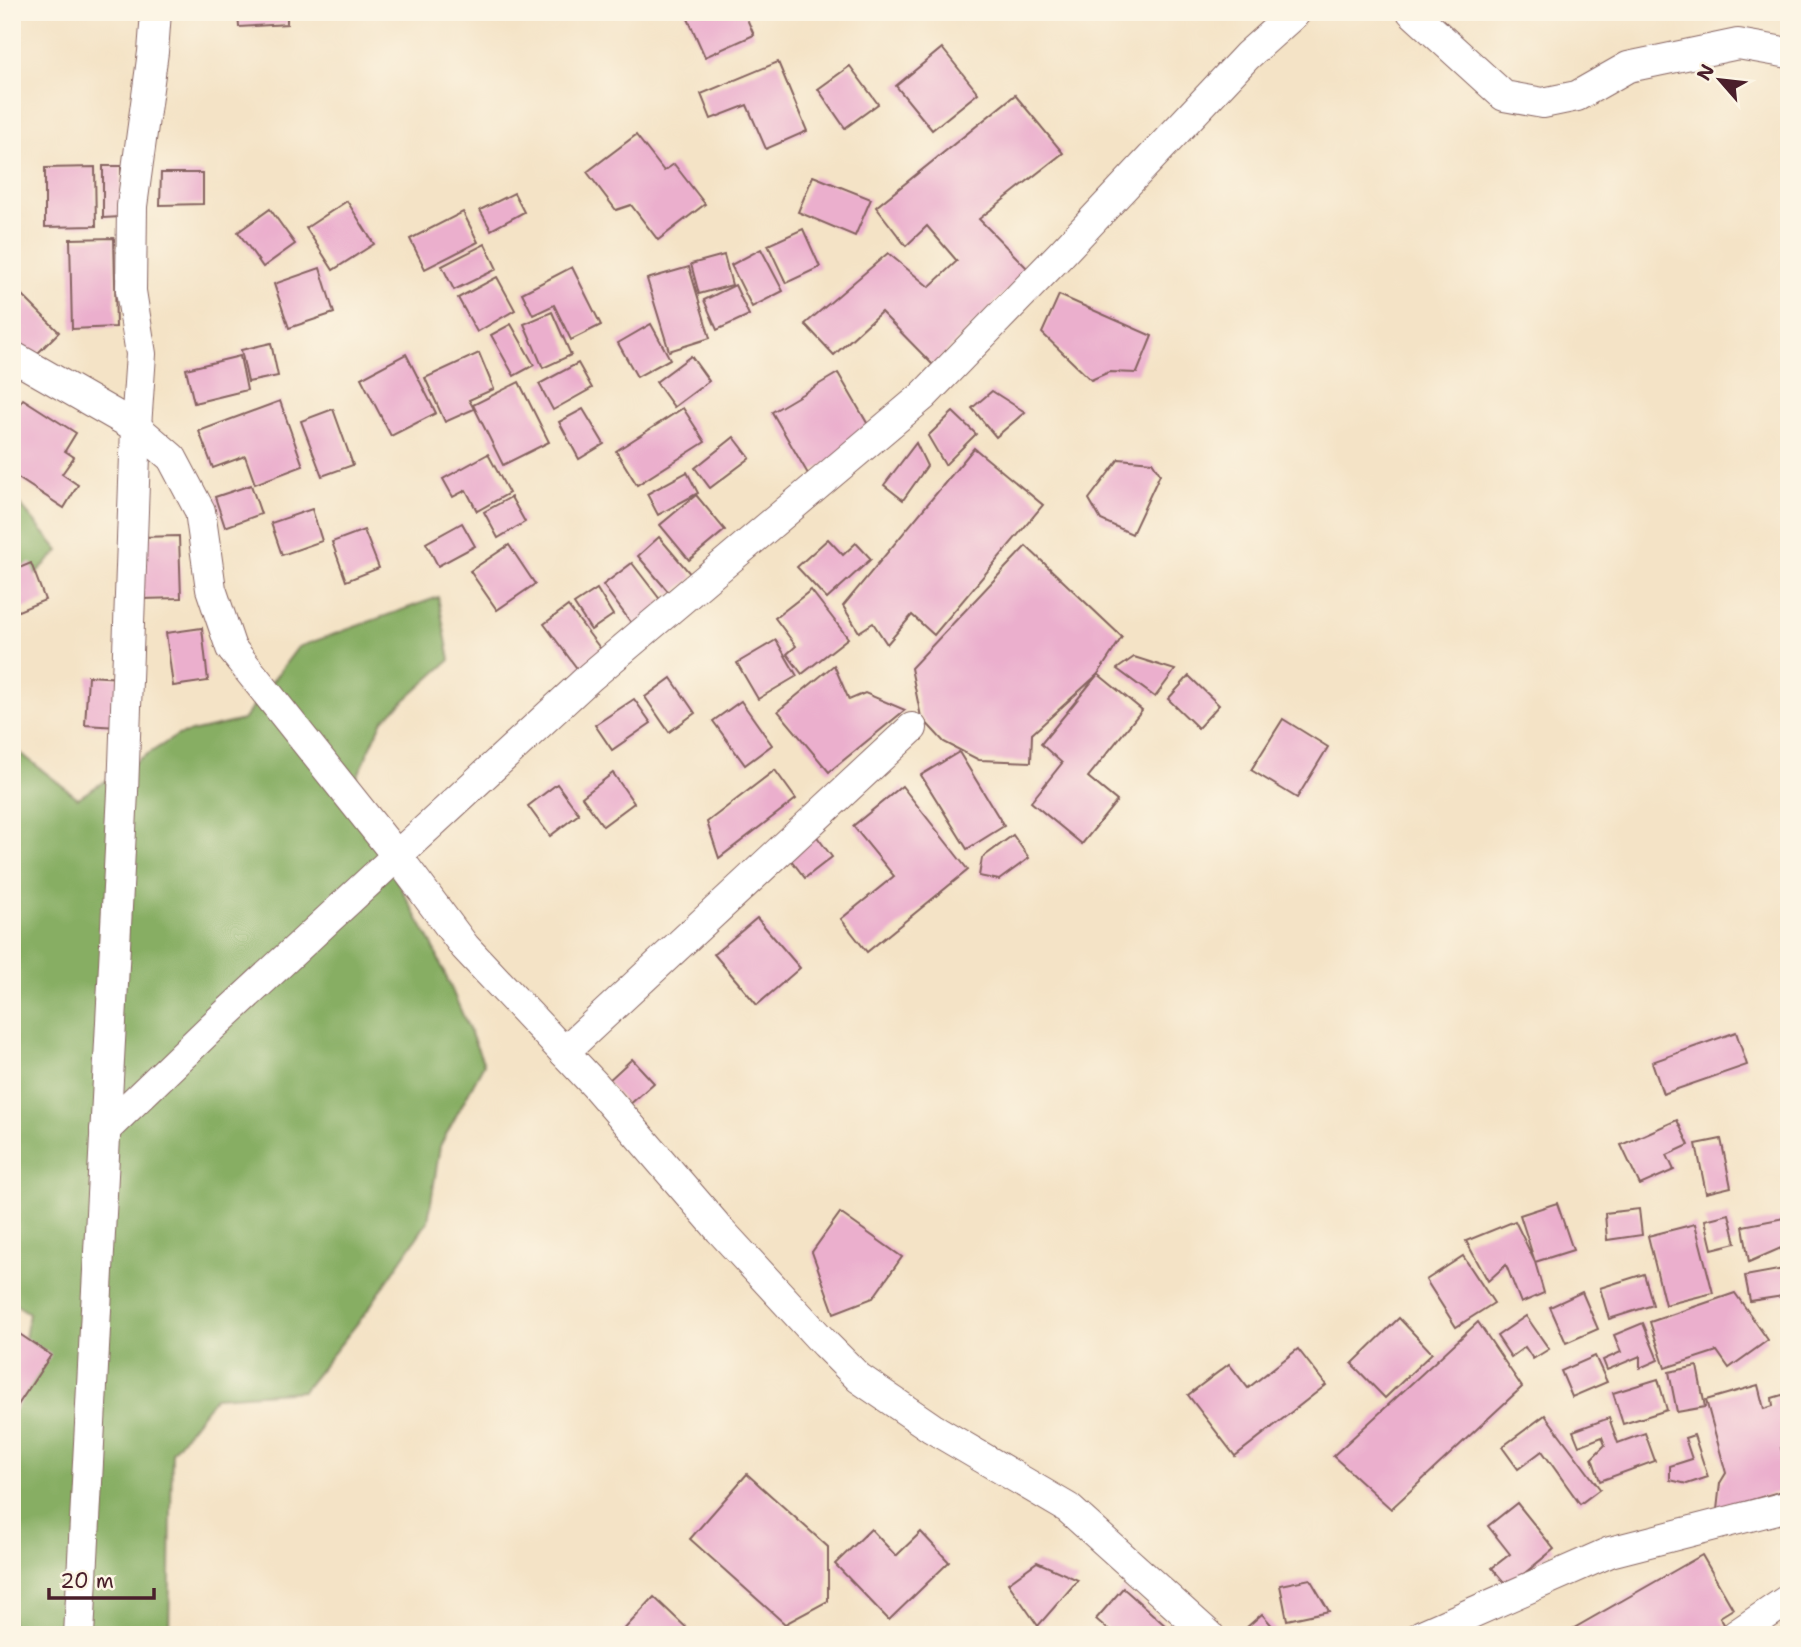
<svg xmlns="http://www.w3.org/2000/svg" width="1801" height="1647" font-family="'Shantell Sans',sans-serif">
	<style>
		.forest { fill: #87ae64; stroke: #686648; stroke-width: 2 }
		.building { fill: #ebafcd }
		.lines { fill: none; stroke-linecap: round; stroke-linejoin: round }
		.street-casing { stroke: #866461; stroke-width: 32 }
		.street { stroke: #fff; stroke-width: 30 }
	</style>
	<rect width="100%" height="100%" fill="#fcf5e5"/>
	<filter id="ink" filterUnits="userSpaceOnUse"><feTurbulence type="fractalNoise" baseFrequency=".0143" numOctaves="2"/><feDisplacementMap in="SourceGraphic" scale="14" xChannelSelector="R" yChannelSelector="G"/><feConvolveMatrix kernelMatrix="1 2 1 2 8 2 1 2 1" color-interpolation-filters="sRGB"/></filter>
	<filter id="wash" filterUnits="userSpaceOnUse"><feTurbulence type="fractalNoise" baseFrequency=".00686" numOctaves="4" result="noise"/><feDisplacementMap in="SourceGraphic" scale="28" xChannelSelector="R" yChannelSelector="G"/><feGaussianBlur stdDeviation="1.57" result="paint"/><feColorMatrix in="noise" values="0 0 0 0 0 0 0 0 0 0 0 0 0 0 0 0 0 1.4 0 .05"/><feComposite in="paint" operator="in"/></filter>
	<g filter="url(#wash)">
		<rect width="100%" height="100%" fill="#f4e3c6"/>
		<g class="forest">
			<polygon points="12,495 59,551 12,596"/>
			<polygon points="438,597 450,660 383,720 349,795 432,944 484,1064 440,1146 428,1221 365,1314 303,1391 215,1397 172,1452 169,1635 12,1635 12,1423 29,1313 12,1302 12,742 19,752 78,798 178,735 243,720 298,647"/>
		</g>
		<g id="blocks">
			<g class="building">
				<polygon points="238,12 287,12 287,24 239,27"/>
				<polygon points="685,12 744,12 754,35 705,57"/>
				<polygon points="942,48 978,93 932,130 896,86"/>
				<polygon points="778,62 807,131 766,149 747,105 711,119 701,94"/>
				<polygon points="850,66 878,104 845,128 818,89"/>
				<polygon points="1015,95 1063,153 979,219 1028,269 933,365 881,312 834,355 805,324 888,253 929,287 957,261 927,226 906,246 876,207"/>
				<polygon points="636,135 664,171 674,164 705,204 658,240 631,205 616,210 587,172"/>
				<polygon points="103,166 121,166 121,217 103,218"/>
				<polygon points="95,167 96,226 45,227 45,168"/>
				<polygon points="161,173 203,173 203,204 160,205"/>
				<polygon points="813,176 871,199 855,236 798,212"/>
				<polygon points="514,193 524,212 491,230 480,210"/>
				<polygon points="347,201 374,244 333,270 306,228"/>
				<polygon points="270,209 295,244 263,267 238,232"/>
				<polygon points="463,212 478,242 425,269 410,239"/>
				<polygon points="803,229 820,267 786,283 768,245"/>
				<polygon points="114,238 116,327 72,329 70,239"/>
				<polygon points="485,244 497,269 454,290 442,266"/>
				<polygon points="761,249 783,291 752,307 731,265"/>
				<polygon points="724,255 732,285 699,294 691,264"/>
				<polygon points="572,267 601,325 571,340 554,305 533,315 522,293"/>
				<polygon points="689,267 710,338 669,351 647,279"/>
				<polygon points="320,268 334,313 289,328 274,284"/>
				<polygon points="497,277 515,310 477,332 458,298"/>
				<polygon points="735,285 749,315 717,330 704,300"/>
				<polygon points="15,288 59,332 31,360 12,340 12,290"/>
				<polygon points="1059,295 1152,336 1137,373 1109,372 1091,380 1042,333"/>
				<polygon points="552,312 571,355 543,368 524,324"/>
				<polygon points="511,324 534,365 514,376 491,335"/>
				<polygon points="651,324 670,359 637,377 618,343"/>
				<polygon points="271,343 278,376 248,382 241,350"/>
				<polygon points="479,353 494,389 469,400 474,409 445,422 425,378"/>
				<polygon points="406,354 436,413 391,436 361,378"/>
				<polygon points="240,356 247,390 194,403 186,369"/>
				<polygon points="691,356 709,381 674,407 656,382"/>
				<polygon points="578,363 592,388 553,410 539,384"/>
				<polygon points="838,373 874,435 808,474 772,412"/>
				<polygon points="519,382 549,442 503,465 473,405"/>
				<polygon points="992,391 1025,412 996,437 972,408"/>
				<polygon points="23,399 76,433 65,451 74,457 62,474 78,485 64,508 12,474 12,415"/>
				<polygon points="280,401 303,466 255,484 245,456 213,468 199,431"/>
				<polygon points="683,408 705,442 637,485 616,451"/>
				<polygon points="333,409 353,465 322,476 301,421"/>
				<polygon points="583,409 604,444 579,459 559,422"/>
				<polygon points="953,412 976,434 945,465 928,436"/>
				<polygon points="734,437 750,458 710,488 695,468"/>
				<polygon points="916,443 927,466 903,500 884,485"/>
				<polygon points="974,448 1043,505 934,635 912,615 887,644 873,623 859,632 843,606"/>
				<polygon points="488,454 509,493 477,511 466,490 453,497 443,479"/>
				<polygon points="1119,459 1152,462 1160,474 1132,534 1101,520 1089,499"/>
				<polygon points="687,472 698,493 658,515 647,494"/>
				<polygon points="251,485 261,514 225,527 215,497"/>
				<polygon points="696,495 725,530 689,560 660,525"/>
				<polygon points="511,497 525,522 498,538 484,512"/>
				<polygon points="312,509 322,541 282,555 271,523"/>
				<polygon points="462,523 475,546 438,566 426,543"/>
				<polygon points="364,530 379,568 346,581 332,542"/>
				<polygon points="179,536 181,598 141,599 140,537"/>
				<polygon points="659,537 693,577 671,595 638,556"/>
				<polygon points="828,539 843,555 856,543 871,559 827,599 797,567"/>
				<polygon points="509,545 535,584 497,610 470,571"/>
				<polygon points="1026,546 1122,637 1098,674 1032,734 1031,762 979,760 944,742 921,717 911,668"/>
				<polygon points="31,563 45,600 16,612 12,603 12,571"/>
				<polygon points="632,563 665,606 636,629 603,585"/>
				<polygon points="597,589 613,615 591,630 574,604"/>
				<polygon points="811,590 848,638 802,674 787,654 796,646 775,618"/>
				<polygon points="568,606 606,656 582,675 544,624"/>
				<polygon points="202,628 208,681 173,686 166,633"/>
				<polygon points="776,640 797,676 758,699 737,663"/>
				<polygon points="1134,657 1175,670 1155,697 1117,669"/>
				<polygon points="834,665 849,700 865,693 905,710 829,772 778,711"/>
				<polygon points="1098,674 1142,710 1088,777 1117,801 1082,844 1031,802 1062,763 1041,744"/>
				<polygon points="88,676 122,678 118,727 85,725"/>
				<polygon points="1189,676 1219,705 1198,728 1168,699"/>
				<polygon points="671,678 695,713 669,732 645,697"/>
				<polygon points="634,699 651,723 612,750 595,725"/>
				<polygon points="741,701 772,745 745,765 713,721"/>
				<polygon points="1283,719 1328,747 1297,798 1251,770"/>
				<polygon points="959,752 1004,826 967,849 921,775"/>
				<polygon points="775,770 796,799 719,858 707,822"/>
				<polygon points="613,773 634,803 603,826 582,797"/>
				<polygon points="557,784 579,814 550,836 528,806"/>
				<polygon points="902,786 968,870 867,952 841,919 894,876 853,826"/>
				<polygon points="815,834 832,857 805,878 788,856"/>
				<polygon points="1013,835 1029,858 999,880 979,876 982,858"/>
				<polygon points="757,918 800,968 757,1005 714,954"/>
				<polygon points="1736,1032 1747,1065 1663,1094 1652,1062"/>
				<polygon points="632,1059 654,1083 628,1106 607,1082"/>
				<polygon points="1677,1120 1689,1145 1667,1155 1674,1170 1640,1185 1621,1145"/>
				<polygon points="1721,1139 1731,1187 1706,1193 1696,1144"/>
				<polygon points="1557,1203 1573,1250 1535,1262 1544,1293 1521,1303 1506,1265 1488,1281 1466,1241 1515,1221 1535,1262 1520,1215"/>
				<polygon points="1639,1209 1642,1235 1607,1240 1605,1213"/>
				<polygon points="840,1213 902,1257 873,1298 834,1313 812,1252"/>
				<polygon points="1729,1214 1736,1243 1712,1249 1705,1220"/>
				<polygon points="1789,1217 1789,1295 1750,1301 1745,1276 1784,1269 1781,1248 1749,1262 1743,1226"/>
				<polygon points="1695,1224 1713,1293 1665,1305 1648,1236"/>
				<polygon points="1463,1256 1494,1303 1456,1327 1426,1280"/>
				<polygon points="1644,1274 1653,1305 1609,1319 1600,1288"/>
				<polygon points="1582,1292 1598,1329 1566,1343 1550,1307"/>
				<polygon points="1735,1293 1768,1340 1729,1368 1717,1351 1665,1368 1650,1322"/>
				<polygon points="1526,1316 1549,1349 1533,1359 1525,1347 1511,1357 1497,1336"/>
				<polygon points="1399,1318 1432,1353 1385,1398 1352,1364"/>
				<polygon points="1478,1322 1522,1387 1391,1509 1333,1456"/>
				<polygon points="1643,1323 1658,1360 1640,1368 1640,1356 1607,1370 1603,1360 1621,1352 1614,1335"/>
				<polygon points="12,1329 51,1355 12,1414"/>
				<polygon points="1298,1349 1326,1385 1235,1456 1188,1395 1229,1364 1248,1388"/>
				<polygon points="1595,1356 1607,1382 1572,1397 1561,1371"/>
				<polygon points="1697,1366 1705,1407 1677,1412 1669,1372"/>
				<polygon points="1658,1379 1667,1410 1623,1424 1613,1393"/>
				<polygon points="1758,1385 1764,1409 1773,1406 1772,1398 1789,1393 1789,1446 1781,1448 1789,1477 1789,1489 1717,1510 1720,1483 1726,1473 1706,1400"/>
				<polygon points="1545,1415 1600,1489 1580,1504 1542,1451 1518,1469 1502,1447"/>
				<polygon points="1609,1418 1618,1443 1645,1433 1655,1461 1600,1481 1592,1458 1605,1445 1602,1437 1579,1446 1573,1431"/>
				<polygon points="1694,1435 1708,1477 1687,1484 1670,1480 1670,1466 1692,1459 1685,1438"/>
				<polygon points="747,1474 828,1547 828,1601 785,1624 690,1539"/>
				<polygon points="1517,1503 1554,1549 1508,1587 1492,1568 1510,1554 1488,1526"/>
				<polygon points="871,1529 896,1556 921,1532 949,1562 889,1620 835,1564"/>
				<polygon points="1702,1555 1733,1609 1720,1617 1730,1635 1562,1635"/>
				<polygon points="1037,1562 1078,1580 1038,1626 1008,1583"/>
				<polygon points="1310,1579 1329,1611 1287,1620 1280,1585"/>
				<polygon points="1123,1588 1176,1635 1114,1635 1096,1619"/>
				<polygon points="654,1597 694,1635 619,1635"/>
				<polygon points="1262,1614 1280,1635 1238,1635"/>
				<polygon points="1789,1625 1789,1635 1773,1635"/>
			</g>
		</g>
	</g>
	<g filter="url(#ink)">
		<use href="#blocks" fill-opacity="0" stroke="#866461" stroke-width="2"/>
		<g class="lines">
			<g class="street-casing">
				<g id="street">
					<polyline points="1412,12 1504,96 1543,103 1577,96 1628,67 1738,44 1789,53"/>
					<polyline points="12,356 136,427 172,458 200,511 211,589 231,648 397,856 465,947 595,1085 720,1230 825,1344 859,1378 932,1428 1068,1508 1209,1635"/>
					<polyline points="564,1052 912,728"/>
					<polyline points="105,1130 212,1027 590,677 923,396 1061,254 1247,56 1296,12"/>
					<polyline points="79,1635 123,792 136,427 141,354 131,291 132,206 153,52 156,12"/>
					<polyline points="1422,1635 1610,1552 1789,1506"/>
					<polyline points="1736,1635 1789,1599"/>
				</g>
			</g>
			<use href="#street" class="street"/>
		</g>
	</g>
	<rect width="1801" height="1647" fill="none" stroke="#fcf5e5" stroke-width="42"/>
	<g transform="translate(1720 80) rotate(298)" stroke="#fcf5e5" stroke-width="5" paint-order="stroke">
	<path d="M0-5L12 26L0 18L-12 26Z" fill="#4a1f2b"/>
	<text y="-10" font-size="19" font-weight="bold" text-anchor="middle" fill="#4a1f2b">N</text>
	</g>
	<path d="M49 1588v10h105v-10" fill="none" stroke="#4a1f2b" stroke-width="3.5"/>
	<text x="60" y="1588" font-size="21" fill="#4a1f2b" stroke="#fcf5e5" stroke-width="5" paint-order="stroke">20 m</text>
</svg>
